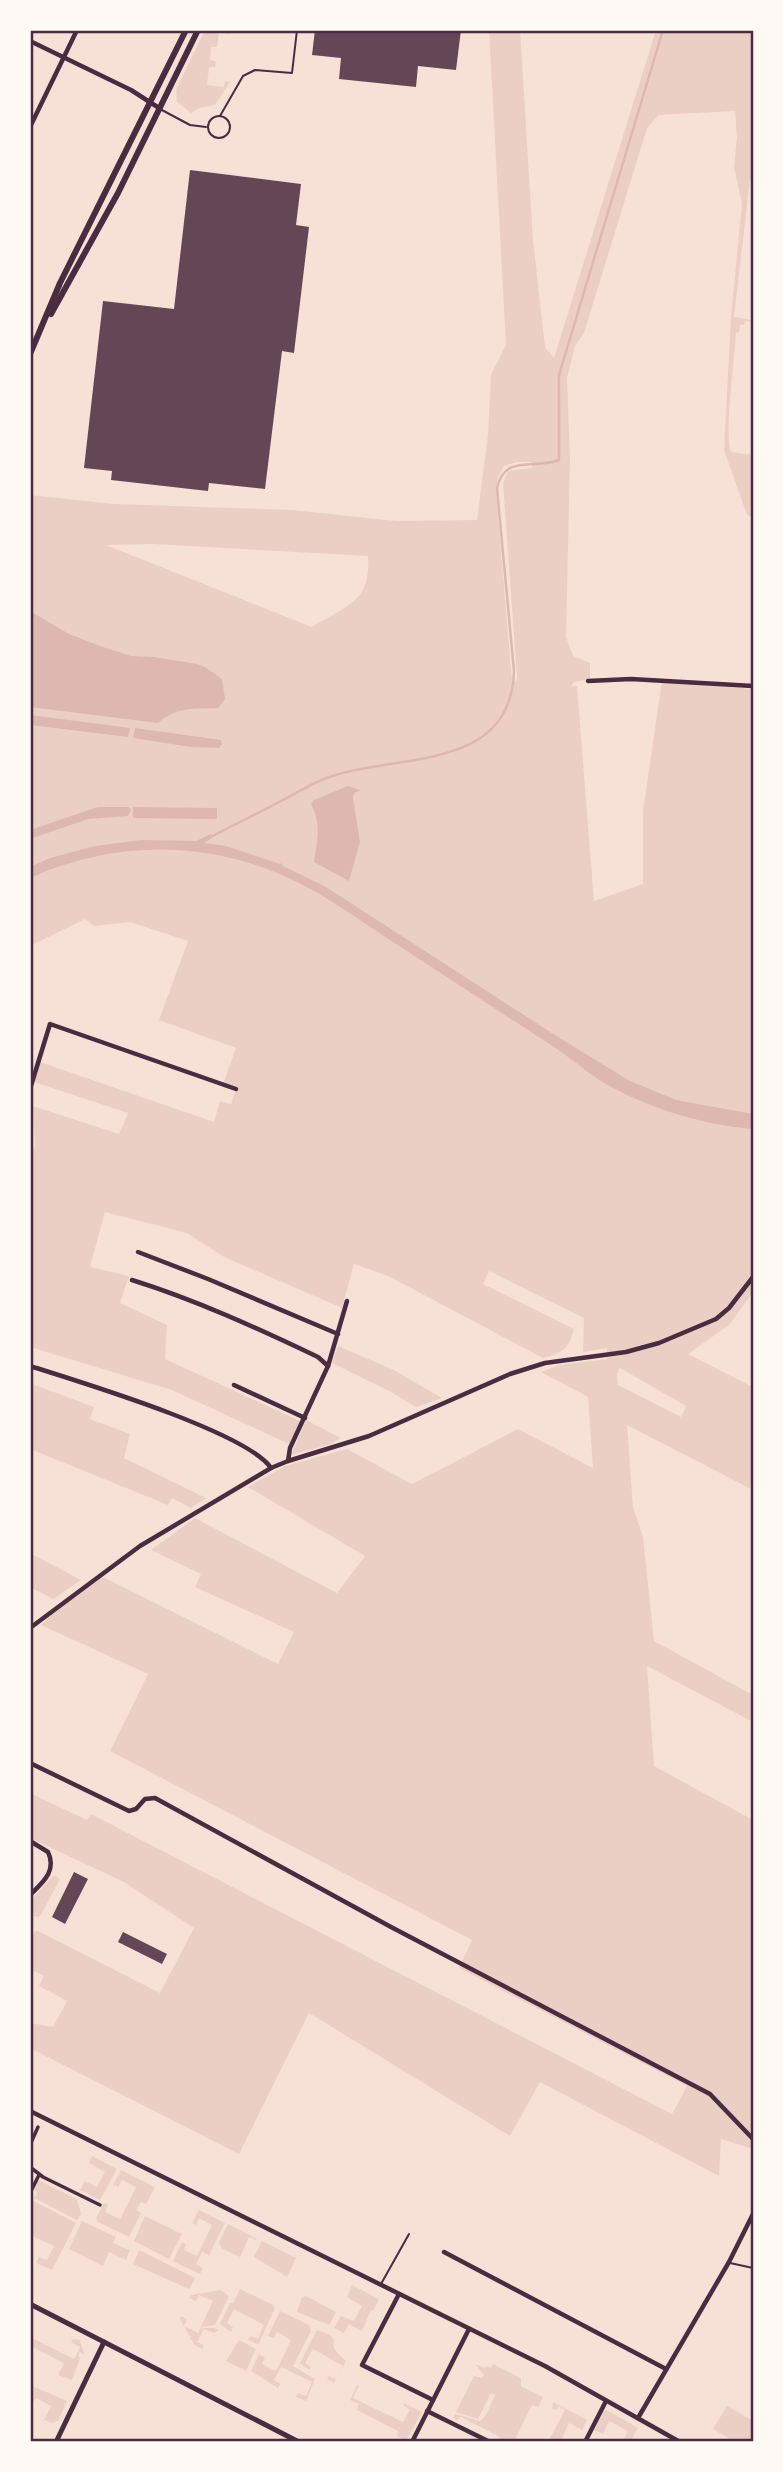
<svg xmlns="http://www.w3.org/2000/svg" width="783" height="2472" font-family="'Alegreya Sans',sans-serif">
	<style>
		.green { fill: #ebcfc5; fill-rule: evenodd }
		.water { fill: #dcb8b0 }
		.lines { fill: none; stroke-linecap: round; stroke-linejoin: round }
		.stream { stroke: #dcb8b0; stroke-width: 2.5 }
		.building { fill: #644757 }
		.service { stroke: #4a2c40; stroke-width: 2 }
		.pedestrian { stroke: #4a2c40; stroke-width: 3.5 }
		.minor { stroke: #4a2c40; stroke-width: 4.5 }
		.tertiary { stroke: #4a2c40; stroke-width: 5 }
		.primary { stroke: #4a2c40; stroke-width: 6 }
		.neatline { fill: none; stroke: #4a2c40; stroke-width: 2.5 }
	</style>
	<rect width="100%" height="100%" fill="#f7e1d7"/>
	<g class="green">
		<polygon points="205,30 231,30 230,34 219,33 217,47 211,47 210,60 216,61 215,67 209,67 207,85 224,87 225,81 230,82 215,105 199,108 191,113 177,102 176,90"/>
		<path d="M489 30H520L533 240 545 347 554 358 656 30H753V180H750L734 317 753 320V322L745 321 744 325H740L739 332 736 333C735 356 724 435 731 452L753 455V518L747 515 724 450 731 317 742 204 734 167 737 137 735 111 659 115 647 128 584 333 575 346 567 378 570 459 566 637 573 656 590 663V679L574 682 571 686H577L594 901 643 884V811L662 681 753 689V1292L729 1325 688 1354 753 1387V1490L627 1425 633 1507 643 1537 654 1641 753 1695V1722L647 1666 654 1766 753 1820V2149L721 2139 719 2176 540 2082 510 2136 309 2013 239 2154 30 2048V2025L31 2023 53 2027 67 2001 39 1986 44 1976 30 1969V1940L36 1930 160 1993 194 1928 124 1882 30 1838V1793L87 1820 91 1814 672 2114 687 2086 459 1968 472 1940 110 1751 148 1674 41 1625 52 1614 103 1577 278 1664 294 1632 195 1587 201 1574 151 1550 195 1518 337 1593 365 1556 248 1487 285 1466 347 1449 412 1484 518 1429 593 1468 588 1397 541 1372 559 1365 607 1359V1348L583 1352 584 1318 489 1271 483 1284 574 1329C569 1349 562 1353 543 1358L388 1276 354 1264 342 1308 224 1257 187 1233 105 1212 90 1267 129 1276 120 1303 167 1325 165 1359 300 1421 289 1444 172 1390 30 1347V1154L35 1147 33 1106 119 1134 128 1113 34 1082 40 1062 214 1122 220 1101 231 1104 235 1091 222 1087 236 1048 159 1020 188 941 130 922 94 926 85 919 30 946V495L114 504 293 510 396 521 477 520 488 435 491 375 506 345ZM516 462H531L532 468 508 471 503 483 517 677 516 681H512L496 492 498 478 504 466ZM153 544 368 556C371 603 347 605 312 627L106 545ZM620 1368 686 1406 681 1417 618 1385 617 1374Z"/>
		<polygon points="338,1346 392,1369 442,1398 416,1407 391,1392 332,1363"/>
		<polygon points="30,1383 94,1407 90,1419 130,1434 124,1458 206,1498 191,1508 172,1498 168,1505 30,1449"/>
		<polygon points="306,1420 341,1438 331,1444 291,1455"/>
		<polygon points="30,1553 81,1580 53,1599 30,1587"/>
		<polygon points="54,1875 60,1879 41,1915 38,1917 31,1915 30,1901"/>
		<polygon points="92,2156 117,2169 100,2200 80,2190 85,2181 97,2187 105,2172 89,2163"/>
		<polygon points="121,2170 155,2187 146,2204 141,2202 136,2210 141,2213 129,2237 98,2222 96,2218 104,2203 108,2205 105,2212 120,2219 136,2187 122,2180 118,2187 113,2185"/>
		<polygon points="38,2180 77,2199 81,2214 77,2220 34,2198 37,2192 33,2189"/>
		<polygon points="30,2199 76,2223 52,2270 36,2263 39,2257 47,2260 54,2246 30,2235"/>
		<polygon points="199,2210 225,2223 209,2255 202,2252 196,2264 203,2268 200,2274 173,2261 182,2242 186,2244 184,2250 197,2256 212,2225 199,2218 196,2225 192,2223"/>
		<polygon points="145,2216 182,2234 169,2259 134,2241"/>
		<polygon points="82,2221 116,2237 113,2243 130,2250 126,2260 109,2252 103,2266 69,2249"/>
		<polygon points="228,2224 257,2239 256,2240 249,2237 240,2257 221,2248 219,2242"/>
		<polygon points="262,2241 296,2258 287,2277 254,2257"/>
		<polygon points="139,2250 195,2278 189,2289 133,2264"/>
		<polygon points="352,2285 379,2299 373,2311 371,2310 362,2331 349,2324 344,2333 334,2328 341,2316 354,2321 362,2306 347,2297"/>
		<polygon points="240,2289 273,2305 275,2308 259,2343 257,2344 248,2340 251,2336 258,2339 264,2325 234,2309 227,2323 233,2327 231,2332 220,2324 230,2303 233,2303"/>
		<polygon points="221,2290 229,2296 215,2325 202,2327 201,2329 201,2330 203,2328 214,2328 218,2330 214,2333 204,2329 197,2342 204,2345 202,2349 195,2345 190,2338 194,2335 190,2337 180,2319 181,2316 187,2319 184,2326 198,2333 213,2301 199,2295 196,2301 189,2298 191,2295"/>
		<polygon points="306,2296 336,2312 329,2325 297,2312 302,2297"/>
		<polygon points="280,2311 309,2325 311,2331 293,2366 315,2379 306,2401 296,2397 298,2393 306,2396 312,2382 281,2367 274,2380 280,2384 278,2388 251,2371 259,2354 265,2358 262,2364 276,2371 291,2340 277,2332 274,2338 268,2336"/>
		<path d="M317 2330 330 2335 334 2340C331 2350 340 2355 346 2361L334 2383 327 2379 329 2376 336 2379 343 2366 313 2349 305 2363 311 2367 309 2370 300 2363Z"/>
		<polygon points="30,2337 74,2359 80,2347 71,2342 73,2339 80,2340 84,2354 80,2352 78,2356 80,2358 72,2380 58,2375 64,2363 30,2346"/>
		<polygon points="239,2340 256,2349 246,2371 226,2361"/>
		<polygon points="475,2364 485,2368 486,2366 491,2368 493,2364 521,2378 521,2386 543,2397 538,2407 532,2405 514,2442 502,2442 500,2437 461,2417 456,2420 453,2418 455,2414 480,2421 486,2415 495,2395 491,2393 478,2419 456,2412 474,2376 482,2378 484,2375"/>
		<polygon points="30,2385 67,2401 58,2421 52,2423 44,2420 51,2406 36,2398 33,2402 30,2400"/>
		<polygon points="357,2385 359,2385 353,2398 403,2422 410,2410 403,2405 404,2403 422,2412 406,2441 397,2436 398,2431 357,2410 359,2404 350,2400"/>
		<polygon points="553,2402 587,2420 582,2430 569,2423 560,2442 548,2442 565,2410 559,2406 556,2410 552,2409"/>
		<polygon points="727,2406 753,2421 753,2442 735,2442 713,2429"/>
		<polygon points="607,2410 638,2428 630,2442 622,2442 628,2431 609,2421 603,2434 594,2430 603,2412"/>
	</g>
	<g class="water">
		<path d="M30 611 69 634 103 647 131 656 154 657 197 664 205 667 222 679 225 699 218 708C193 709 178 706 158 723L30 707Z"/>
		<polygon points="30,715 130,728 128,737 30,725"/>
		<polygon points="135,728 221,740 222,744 219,748 191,747 133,738"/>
		<path d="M348 786 360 790 354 793 353 798 360 842 349 881 314 862C317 841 322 824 311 804L314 800Z"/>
		<polygon points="98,807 129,807 131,810 128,816 88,819 30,839 30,830"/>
		<polygon points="133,807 217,808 217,819 133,818"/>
		<path d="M211 834 213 837 204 843 226 846 280 864 281 863 283 866 326 887 558 1037 630 1081 676 1100 753 1114V1129C700 1125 633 1104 589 1073 578 1064 566 1055 554 1047 500 1012 447 977 393 942 363 923 334 901 303 885 217 840 118 838 30 878V867L50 858 95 846 141 840 196 841Z"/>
	</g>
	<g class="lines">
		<path class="stream" d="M209 838C233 825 257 814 281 801 295 794 309 785 324 779 392 752 511 775 514 671L497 489C504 453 535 470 559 460V375L663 30"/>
	</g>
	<g class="building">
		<polygon points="315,30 461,30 456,70 418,66 416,87 339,79 341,58 312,55"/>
		<polygon points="190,170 301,184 296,225 309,227 294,353 282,351 265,489 209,483 208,491 111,480 112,471 84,468 103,301 174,309"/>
		<polygon points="74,1872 88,1879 65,1924 52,1917"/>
		<polygon points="123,1932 167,1954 162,1964 118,1942"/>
	</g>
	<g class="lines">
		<g class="service">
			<polyline points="160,109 190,125 206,127"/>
			<circle cx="219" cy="127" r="11"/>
			<polyline points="220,116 243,76 255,70 292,73 297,30"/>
			<polyline points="730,2263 753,2268"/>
			<polyline points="381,2284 409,2234"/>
		</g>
		<g class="pedestrian">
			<polyline points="30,2145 38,2127"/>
			<polyline points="30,2167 43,2177 100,2205"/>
			<polyline points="30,2193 39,2175"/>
		</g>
		<g class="minor">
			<polyline points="30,41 131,90 159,108"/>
			<polyline points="30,127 77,30"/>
			<polyline points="588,681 631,679 753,686"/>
			<polyline points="30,1089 50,1024 236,1089"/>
			<polyline points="138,1252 208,1279 338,1334"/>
			<path d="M132 1280C196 1300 257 1328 318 1357L328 1366"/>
			<path d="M30 1366C77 1381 247 1432 271 1468"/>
			<polyline points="234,1385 305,1418"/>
			<polyline points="288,1461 290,1448 328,1366 347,1301"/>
			<polyline points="30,1628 140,1546 271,1468 288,1461 369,1436 510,1374 545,1363 626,1352 659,1343 716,1319 729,1308 753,1277"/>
			<polyline points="30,1763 129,1811 136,1809 145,1799 155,1798 391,1927 710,2094 753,2139"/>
			<path d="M30 1841 48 1852C57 1871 43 1882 30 1895"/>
			<polyline points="30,2111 545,2366 680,2442"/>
			<polyline points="444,2252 666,2369"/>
			<polyline points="399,2294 362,2365 433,2400"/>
			<polyline points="427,2411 490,2442"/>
			<polyline points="638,2418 729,2262 753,2214"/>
			<polyline points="412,2442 469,2329"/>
			<polyline points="585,2442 606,2401"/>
		</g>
		<g class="tertiary">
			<polyline points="30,2304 299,2442"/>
			<polyline points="56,2442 104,2342"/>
		</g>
		<g class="primary">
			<polyline points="51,314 118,193 198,30"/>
			<polyline points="30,354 60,283 186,30"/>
		</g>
	</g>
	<rect width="783" height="2472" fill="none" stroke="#fffaf5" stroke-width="63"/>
	<rect x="32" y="32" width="720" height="2408" class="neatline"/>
</svg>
